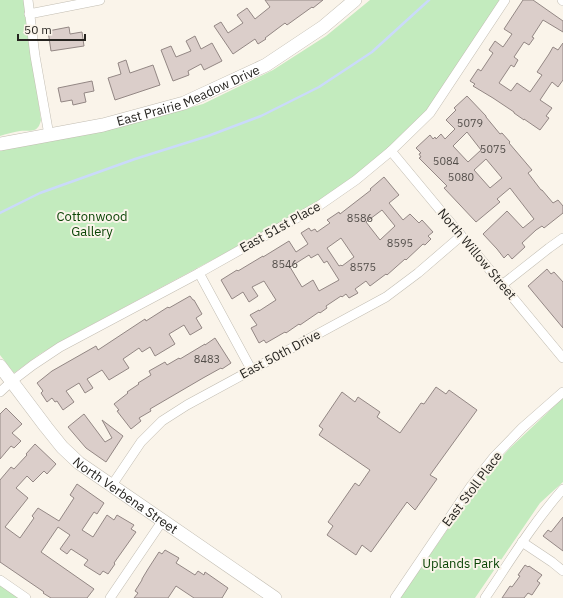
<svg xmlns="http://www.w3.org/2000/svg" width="563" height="598" font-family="'IBM Plex Sans',sans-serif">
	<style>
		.green { fill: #c3ebbe }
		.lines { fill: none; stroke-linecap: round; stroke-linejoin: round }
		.stream { stroke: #cadafa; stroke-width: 2.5 }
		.building { fill: #dbceca; stroke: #938784; fill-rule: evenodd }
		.street-casing { stroke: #c2bdb2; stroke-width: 10 }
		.secondary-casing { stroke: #c2bdb2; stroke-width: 14 }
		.street { stroke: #fff; stroke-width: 9 }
		.secondary { stroke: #fff; stroke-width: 13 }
		.labels { text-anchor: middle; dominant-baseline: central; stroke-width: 4; stroke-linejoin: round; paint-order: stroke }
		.number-label { font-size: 11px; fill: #534e4a }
		.street-label { font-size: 13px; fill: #262420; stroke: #faf4ea }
		.park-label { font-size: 13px; fill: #0b4506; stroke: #faf4ea }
	</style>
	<rect width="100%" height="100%" fill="#faf4ea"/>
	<g class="green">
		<path d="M0 0H24L41 120C38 134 30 130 20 131 13 132 6 134 0 136Z"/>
		<polygon points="370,0 501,0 426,113 359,174 326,197 216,258 65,339 40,354 14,373 0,355 0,149 130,124 203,104 273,70 326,36"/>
		<polygon points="563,398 563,482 540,503 475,598 400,598 477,487 508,450"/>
		<polygon points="0,580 26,598 0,598"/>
	</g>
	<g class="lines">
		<polyline class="stream" points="0,213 40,193 135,159 208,136 261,116 319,87 372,52 429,0"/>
	</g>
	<g class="building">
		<polygon points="265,0 323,0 313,8 312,7 287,25 285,23 265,38 266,39 258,44 255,39 233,54 214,26 221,22 228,33 243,23 237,15 247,8 255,19 270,7"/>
		<polygon points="523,0 533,0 563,21 563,32 543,20 532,37 534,38 529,45 524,42 514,57 518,60 514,67 511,65 499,83 511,91 517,83 530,92 542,75 537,72 549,54 553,47 558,50 563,43 563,80 558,87 552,82 540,100 552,108 546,116 549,118 540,130 524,119 524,120 514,113 514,112 493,98 473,86 475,84 470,81 478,69 481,71 493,53 489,50 495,41 503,47 512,34 504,29"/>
		<polygon points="69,27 70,34 82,32 84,46 51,51 48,31"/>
		<polygon points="195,36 201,49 212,43 222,61 204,70 201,64 188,71 189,75 173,81 161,50 171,46 176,57 191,51 186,41"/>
		<polygon points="126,60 130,73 153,65 160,85 115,100 108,78 121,74 118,63"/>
		<polygon points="92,81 94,91 84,93 86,102 73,105 72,100 61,102 58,88"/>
		<path d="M467 96 486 116V117L500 134 502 133 510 142 509 143 532 170 528 173 541 190H542L553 203 558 200 563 206V213L544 228 542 226 536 230 522 243 525 247 512 259 508 254 504 258 497 249 483 234 507 211 523 228 534 219 510 188 497 199 500 202 476 222 444 188 447 186 419 158 421 157 419 154 421 153 416 148 430 135 433 139 435 137 436 139 441 134 445 139 455 129 446 120 456 110 454 108ZM467 132 481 150 468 162 453 146ZM486 159 502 178 490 188 474 170Z"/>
		<path d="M384 177 399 195 389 203 403 220 410 214 419 223 422 220 433 232 428 236 431 239 425 245 423 244 406 260 405 259 387 275 386 274 370 286 366 281 355 289 358 293 349 298 346 294 342 297 341 296 326 306 327 308 320 313 319 312 300 325 299 324 286 333 285 332 266 343 264 340 259 343 251 328 257 325 250 315 259 310V311L276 300 264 281 252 287 258 296 249 302 243 292 232 299 221 280 237 270 238 271 263 256V257L289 241 296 252 308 244 301 233 309 228 311 231 315 229 317 232 330 223 327 220 339 212 340 214 371 190 370 189ZM382 210 395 226 380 240 366 222ZM341 238 354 257 342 266 341 265 339 266 327 248ZM318 254 324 263 327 261 339 280 319 291 313 280 302 287 290 267 309 255 311 258Z"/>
		<polygon points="547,269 551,274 554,272 563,282 563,328 528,286"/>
		<polygon points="190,296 193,300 194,300 202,314 196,318 202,328 190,335 184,325 169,334 175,344 155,356 150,347 142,352 139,348 123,359 129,368 109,380 102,370 87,379 93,388 85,393 79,383 66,391 74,402 63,410 57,401 55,402 52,398 47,402 41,393 43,391 37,383 52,371 96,346 98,350 145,319 146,321 168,307 169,308"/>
		<polygon points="215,338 231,363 222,369 221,368 203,378 150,409 151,411 139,418 141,421 131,429 117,411 119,410 114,404 128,393 127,392 139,384 138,383 151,375 149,371 165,362 167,365 179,358 180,359 205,344 205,345"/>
		<polygon points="436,387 446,394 449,390 477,410 430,475 437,479 415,510 407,502 371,552 362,545 356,555 327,535 333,526 328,522 355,483 359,486 370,470 319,435 323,429 319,426 342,392 355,402 358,397 380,412 377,417 400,433 421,403 424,404"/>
		<polygon points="6,408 22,424 12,433 21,441 14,448 11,446 0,459 0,414"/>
		<polygon points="84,414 105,442 112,438 102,420 123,436 106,462 86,448 68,427"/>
		<polygon points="35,444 56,464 47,474 44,471 33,482 27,476 16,488 28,498 5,527 20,538 34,518 32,516 38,508 59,521 74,498 70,495 77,484 104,503 97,514 94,512 82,530 93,537 107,515 114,520 117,515 134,525 131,529 136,532 114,563 115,564 108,574 103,571 100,575 84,565 88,560 71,549 67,554 60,549 70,535 58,527 41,552 94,589 87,598 51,598 43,593 44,592 0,562 0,480 11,467 14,469 27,455 26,454"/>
		<polygon points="563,517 563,551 543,536 548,530 551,532"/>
		<polygon points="165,550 179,558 176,563 195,575 198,571 204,575 205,572 228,588 222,598 194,598 176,586 168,598 134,598 138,593 135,591 142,580 142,579 148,569 159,552 162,554"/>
		<polygon points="525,565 528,567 529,566 542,575 537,581 540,583 532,595 528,593 524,598 502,598 510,586 512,587 520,576 518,575"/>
	</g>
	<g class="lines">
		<g class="street-casing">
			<g id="street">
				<polyline points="28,0 35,56 49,135"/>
				<polyline points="562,0 563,1"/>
				<polyline points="29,14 100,0"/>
				<polyline points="391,151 563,358"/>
				<polyline points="199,273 251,369"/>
				<polyline points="502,285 549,248 563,238"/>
				<polyline points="0,392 12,381 33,365 60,347 199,273 320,205 356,180 391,151 430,113 505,0"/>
				<polyline points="112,485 141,442 162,421 187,405 386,297 418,273 461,236"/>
				<polyline points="522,542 552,562 563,571"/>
				<polyline points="0,580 26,598"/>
				<polyline points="110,598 163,520"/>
				<polyline points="395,598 471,486 493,458 522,428 563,392"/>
				<path d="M485 598C510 561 533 523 563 489"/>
			</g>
		</g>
		<g class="secondary-casing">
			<g id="secondary">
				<path id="s1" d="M0 144 103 125 184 103 266 65 323 27 355 0"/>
				<path id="s2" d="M0 366 46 427 62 447 79 463 275 598"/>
			</g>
		</g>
		<use href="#street" class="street"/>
		<use href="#secondary" class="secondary"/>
	</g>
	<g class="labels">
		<g class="number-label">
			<text x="470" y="123">5079</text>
			<text x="493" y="149">5075</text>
			<text x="446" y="161">5084</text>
			<text x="461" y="177">5080</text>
			<text x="360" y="218">8586</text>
			<text x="400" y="243">8595</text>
			<text x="285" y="264">8546</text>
			<text x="363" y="267">8575</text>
			<text x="207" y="359">8483</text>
		</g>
		<g class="street-label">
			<text stroke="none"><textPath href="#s1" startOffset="195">East Prairie Meadow Drive</textPath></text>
			<text transform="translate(280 227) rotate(-29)">East 51st Place</text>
			<text transform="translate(477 254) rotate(50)">North Willow Street</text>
			<text transform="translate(280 354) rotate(-28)">East 50th Drive</text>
			<text transform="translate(472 489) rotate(-53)">East Stoll Place</text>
			<text stroke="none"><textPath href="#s2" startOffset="182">North Verbena Street</textPath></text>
		</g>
		<g class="park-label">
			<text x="92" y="216">Cottonwood<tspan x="92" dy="15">Gallery</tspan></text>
			<text x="461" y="563">Uplands Park</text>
		</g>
	</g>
	<path d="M18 34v6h67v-6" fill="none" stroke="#262420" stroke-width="2"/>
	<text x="24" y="34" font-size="12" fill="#262420" stroke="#faf4ea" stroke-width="3" paint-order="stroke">50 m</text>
</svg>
